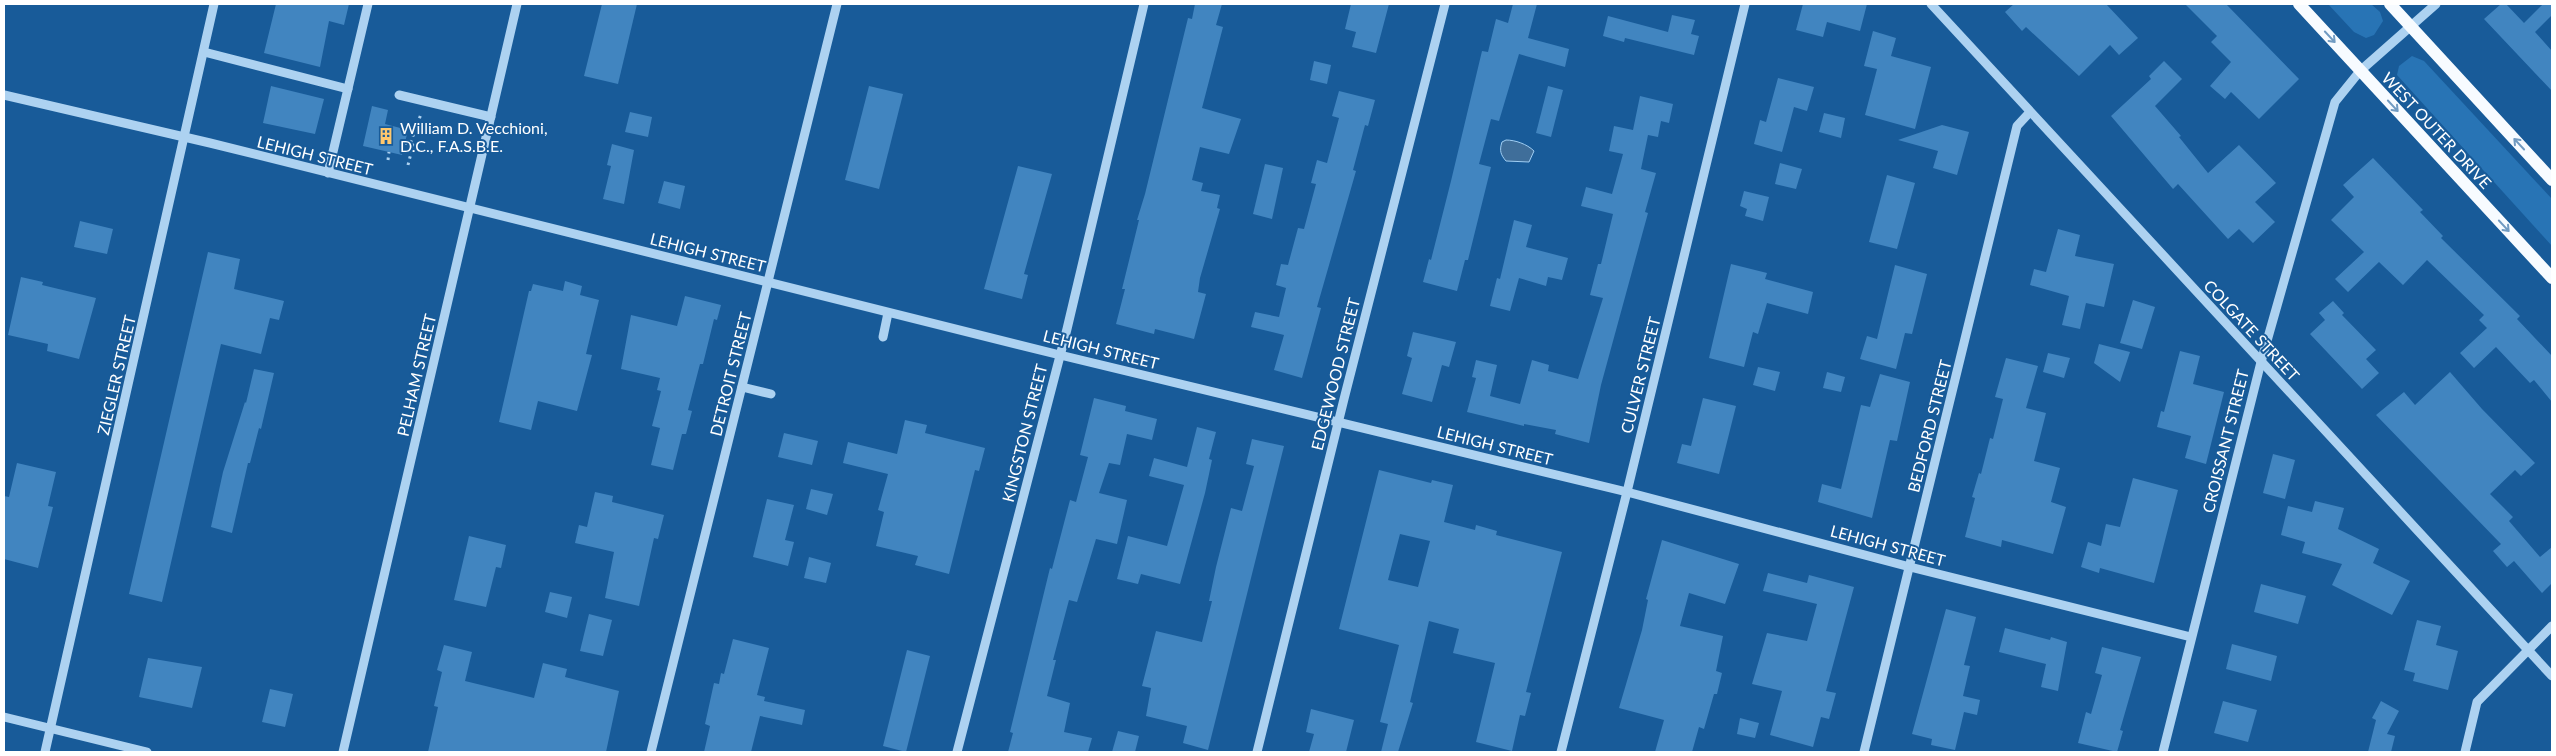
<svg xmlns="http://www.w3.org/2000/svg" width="2556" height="756" font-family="Lato,sans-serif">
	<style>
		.green { fill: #2874b5 }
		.water { fill: #3f6e9a; stroke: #a0cef3 }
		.building { fill: #4185c0; fill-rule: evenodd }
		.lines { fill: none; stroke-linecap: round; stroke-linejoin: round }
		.path { stroke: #add2f1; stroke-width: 3; stroke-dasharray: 2.5 4; stroke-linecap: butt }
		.minor { stroke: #add2f1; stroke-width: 9 }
		.major { stroke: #f7fbff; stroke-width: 12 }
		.oneway { stroke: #719bc2 }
		.labels { text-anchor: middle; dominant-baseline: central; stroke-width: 4; stroke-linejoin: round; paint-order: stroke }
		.poi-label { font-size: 16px; fill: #fff; stroke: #185b99; text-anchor: start }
		.street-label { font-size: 16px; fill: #fff; stroke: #185b99 }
	</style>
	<rect width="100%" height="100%" fill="#185b99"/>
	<g class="green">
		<polygon points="2328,4 2371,4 2380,12 2383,21 2374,35 2366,38 2354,32"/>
		<polygon points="2412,56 2424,61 2552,199 2552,246 2397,75 2399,66"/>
	</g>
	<path class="water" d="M1506 140C1515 140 1527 144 1534 151L1529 162 1506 161C1501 155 1499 151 1502 142Z"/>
	<g class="building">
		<polygon points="276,4 349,4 344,25 329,21 320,67 264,53"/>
		<polygon points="602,4 637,4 618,84 584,76"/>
		<polygon points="1195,4 1222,4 1216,25 1223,27 1202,108 1241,119 1229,154 1200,147 1192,180 1203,183 1201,191 1220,195 1217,208 1220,209 1200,278 1198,292 1206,294 1194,339 1155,329 1154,334 1116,324 1125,289 1122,289 1139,220 1137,220 1145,194 1188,18 1192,19"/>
		<polygon points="1351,4 1389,4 1376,53 1352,47 1356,32 1345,29"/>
		<polygon points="1513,4 1537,4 1528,38 1569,49 1565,67 1519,54 1499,121 1491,119 1479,164 1491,167 1468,260 1465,260 1457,291 1423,282 1429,259 1431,260 1451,181 1482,51 1488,52 1496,19 1508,23"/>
		<polygon points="1803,4 1867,4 1860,31 1827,22 1823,37 1796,30"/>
		<polygon points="2014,4 2106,4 2138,38 2119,55 2110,45 2079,76 2026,27 2022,31 2005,12"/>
		<polygon points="2185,4 2226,4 2299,79 2259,119 2231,92 2225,99 2210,86 2231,62 2211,42 2217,36"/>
		<polygon points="2501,4 2506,4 2524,23 2543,4 2552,4 2552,15 2535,32 2552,51 2552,91 2484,19"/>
		<polygon points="1672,15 1695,20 1691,34 1699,36 1694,55 1625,38 1624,42 1603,36 1608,16 1668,32"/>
		<polygon points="1873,31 1896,38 1891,56 1931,67 1915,129 1865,115 1877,69 1864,66"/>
		<polygon points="1314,61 1331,65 1327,84 1310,80"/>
		<polygon points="2164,61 2182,79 2155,106 2181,136 2179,137 2208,173 2239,145 2276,183 2255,202 2275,222 2253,243 2239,229 2228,239 2178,184 2173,189 2111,116 2151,79 2149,76"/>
		<polygon points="1778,78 1814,87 1807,111 1794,107 1782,152 1754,144 1760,120 1766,122"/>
		<polygon points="271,86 324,99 315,134 263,123"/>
		<polygon points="869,86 903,94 879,189 845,180"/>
		<polygon points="1548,86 1563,90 1551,137 1536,133"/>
		<polygon points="1339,91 1375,100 1368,126 1365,125 1353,170 1356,171 1317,307 1321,308 1302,378 1274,370 1284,335 1251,327 1255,312 1279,317 1286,288 1276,285 1281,264 1288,265 1298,228 1304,229 1316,184 1311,183 1317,160 1327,163 1339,118 1332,116"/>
		<polygon points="1640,96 1673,104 1669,123 1661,121 1658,137 1648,135 1641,169 1656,173 1645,212 1648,213 1601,385 1589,443 1555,434 1556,430 1524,424 1524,426 1467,412 1476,378 1472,377 1476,360 1497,365 1490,396 1520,404 1532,360 1549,365 1548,371 1578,379 1603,298 1590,295 1598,264 1601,264 1613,214 1581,206 1586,187 1612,194 1623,154 1609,151 1614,126 1633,130"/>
		<polygon points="372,106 388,110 385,124 408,130 402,155 363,146"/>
		<polygon points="630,112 652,117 648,137 625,132"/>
		<polygon points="1824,113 1845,118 1841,138 1819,132"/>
		<polygon points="1942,125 1969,132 1957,175 1933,168 1938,151 1898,140"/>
		<polygon points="612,144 634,150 624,204 603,199 611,166 607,165"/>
		<polygon points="2373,158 2423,210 2420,212 2443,236 2441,238 2520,316 2517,319 2552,356 2552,402 2534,380 2530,383 2496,347 2474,368 2460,353 2487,328 2479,320 2484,315 2427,260 2403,285 2379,262 2348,292 2335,279 2364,252 2331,220 2354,197 2343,185"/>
		<polygon points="1780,163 1802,169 1796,189 1775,184"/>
		<polygon points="1265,164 1283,168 1272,219 1253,214"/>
		<polygon points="1018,166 1052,174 1024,274 1028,275 1022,299 984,289"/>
		<polygon points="1887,175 1915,183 1897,249 1869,242"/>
		<polygon points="664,181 685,186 680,209 658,203"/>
		<polygon points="1744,191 1769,197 1763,221 1745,216 1747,209 1740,206"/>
		<polygon points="1514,220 1532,225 1526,247 1568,258 1562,280 1548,277 1546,286 1519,278 1510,311 1490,306 1497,278 1500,279"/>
		<polygon points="80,221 113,229 107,254 74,247"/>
		<polygon points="2058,229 2080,235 2075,256 2114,264 2104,307 2086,303 2080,329 2062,325 2069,296 2030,285 2034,269 2046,272"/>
		<polygon points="208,252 240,259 234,289 284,301 279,320 270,318 261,354 221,344 162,602 129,594"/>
		<polygon points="1731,264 1767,273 1765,279 1813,292 1808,314 1767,303 1758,334 1753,332 1744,367 1709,358"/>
		<polygon points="1895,265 1927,274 1912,334 1905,333 1896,369 1860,359 1867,336 1877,339"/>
		<polygon points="21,277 43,282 42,285 96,298 79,359 47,351 48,344 8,335"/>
		<polygon points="565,281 582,286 580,295 599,300 586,354 592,355 577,411 538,401 531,430 499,422 529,291 531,291 533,284 563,291"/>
		<polygon points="685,296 721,305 717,320 714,319 703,364 700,364 688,410 692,411 686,434 682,434 673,470 651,465 660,428 652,426 661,391 657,390 660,378 621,369 631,315 677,326"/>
		<polygon points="2133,300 2155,307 2142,349 2120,343"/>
		<polygon points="2333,301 2344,313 2342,315 2376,350 2366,359 2379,373 2362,389 2310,334 2325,320 2319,313"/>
		<polygon points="1413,332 1456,342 1449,367 1442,365 1432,402 1402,394 1412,358 1407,356"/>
		<polygon points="2099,344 2130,352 2120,382 2094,363"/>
		<polygon points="2180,351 2200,356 2193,384 2224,392 2206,464 2185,458 2191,436 2157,427 2161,411 2164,412"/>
		<polygon points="2048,353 2070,358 2064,378 2043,372"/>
		<polygon points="2006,358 2038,366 2026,408 2046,413 2034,461 2060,468 2051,502 2066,507 2053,554 2002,540 2001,547 1965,537 1975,498 1972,497 1979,473 1981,474 1990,438 1993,439 2003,399 1995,397"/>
		<polygon points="1758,367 1780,372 1775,391 1753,385"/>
		<polygon points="254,369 274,373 261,429 259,428 250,463 248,463 232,533 211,527 223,472 245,402 246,403"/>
		<polygon points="1827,372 1845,377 1841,392 1823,388"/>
		<polygon points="2450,372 2482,409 2535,463 2521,476 2515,470 2490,494 2513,517 2509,521 2540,557 2552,547 2552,583 2542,593 2514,561 2507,567 2493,551 2501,544 2376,415 2404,392 2415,405"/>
		<polygon points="1880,374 1910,382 1897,441 1890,440 1872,518 1818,502 1822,484 1841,489 1861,405 1870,407"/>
		<polygon points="1094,398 1126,406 1125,411 1157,419 1152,440 1127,434 1120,465 1109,463 1099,493 1127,500 1117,544 1096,539 1077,602 1069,600 1053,660 1056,660 1047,696 1070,703 1064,732 1092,738 1088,752 1008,752 1013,733 1010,732 1050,568 1052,569 1070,500 1076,502 1088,457 1080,455"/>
		<polygon points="1703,398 1736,406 1719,474 1677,463 1682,444 1691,446"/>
		<polygon points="905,420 927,425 925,433 985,448 979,471 975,470 949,574 915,565 918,556 876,546 884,512 878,510 888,474 843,463 848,442 897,454"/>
		<polygon points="1197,427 1216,432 1209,459 1212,460 1205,493 1180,584 1141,574 1138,584 1117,579 1128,536 1167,546 1184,485 1149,476 1154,458 1187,467"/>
		<polygon points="784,433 818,441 812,465 778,457"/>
		<polygon points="1252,439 1284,446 1208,750 1183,743 1187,726 1146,716 1151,688 1142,686 1156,631 1202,642 1212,601 1209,601 1216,567 1231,508 1242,511 1254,466 1246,464"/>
		<polygon points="2273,454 2295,460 2285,499 2263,493"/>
		<polygon points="17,463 56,472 48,506 53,507 38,568 4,559 4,496 9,497"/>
		<path d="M1379 470 1431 483 1432 480 1453 485 1444 522 1475 530 1476 525 1497 531 1496 535 1562 552 1526 692 1531 693 1525 716 1520 715 1512 751 1476 742 1495 663 1453 653 1459 629 1429 621 1410 702 1413 703 1398 752H1381L1388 724 1380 722 1399 645 1339 629ZM1400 534 1430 541 1418 587 1388 580Z"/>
		<polygon points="2133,478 2178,490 2154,583 2100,568 2099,573 2081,567 2088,542 2101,546 2106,524 2120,527"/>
		<polygon points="811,489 833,494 827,515 806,509"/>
		<polygon points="595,492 613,496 612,502 664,515 658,539 654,538 639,606 605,598 614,552 575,543 579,525 587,527"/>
		<polygon points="767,499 794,505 785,540 794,542 788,566 753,557"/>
		<polygon points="2315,501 2344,508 2338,529 2379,549 2373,563 2410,581 2392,615 2332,585 2342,564 2302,553 2305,542 2281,535 2288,506 2312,512"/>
		<polygon points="469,536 506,545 501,568 496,567 486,607 454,600"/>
		<polygon points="1662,540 1739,564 1725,604 1689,593 1680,626 1723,636 1716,671 1722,673 1717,694 1714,694 1704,729 1699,727 1692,752 1655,752 1664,720 1619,708 1642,630 1648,600 1646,599"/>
		<polygon points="809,557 831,563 826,583 804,578"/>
		<polygon points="1768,573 1807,583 1809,575 1854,587 1826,691 1836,693 1829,719 1821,717 1813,747 1770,735 1782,691 1752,684 1767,633 1807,641 1817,604 1763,591"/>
		<polygon points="2261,584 2306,596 2298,624 2254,612"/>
		<polygon points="550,592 572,597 567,618 545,612"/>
		<polygon points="1946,609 1976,617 1964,665 1970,666 1963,696 1980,700 1977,715 1964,712 1955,750 1931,745 1932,739 1912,734"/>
		<polygon points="589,614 612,620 603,656 580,651"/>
		<polygon points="2417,620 2441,626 2436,645 2458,651 2448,690 2413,681 2415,673 2404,670"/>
		<polygon points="2005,628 2050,640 2051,637 2067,642 2058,691 2041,687 2046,664 1999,652"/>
		<polygon points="733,639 769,648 757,695 765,697 764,701 805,710 802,725 760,716 751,752 704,752 710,726 705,724 714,683 719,684 721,673 724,674"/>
		<polygon points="2232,644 2277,656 2271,681 2226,669"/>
		<polygon points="444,645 472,652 465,681 534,698 543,663 567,669 565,677 619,691 606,752 428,752 438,707 434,706 442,672 437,670"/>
		<polygon points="2102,647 2141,657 2120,730 2123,731 2117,752 2078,743 2086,712 2091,714 2102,675 2095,673"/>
		<polygon points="907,650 930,656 906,752 883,746"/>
		<polygon points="148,658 202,667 192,708 139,697"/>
		<polygon points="270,689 293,694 285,727 262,722"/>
		<polygon points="2223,701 2257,710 2248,742 2214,733"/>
		<polygon points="2381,701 2399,711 2387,734 2395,736 2391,752 2368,752 2376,720 2372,718"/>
		<polygon points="1311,709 1354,720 1346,752 1309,752 1314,734 1306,732"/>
		<polygon points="1740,718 1759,723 1755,738 1737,734"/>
		<polygon points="1118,731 1139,736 1135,752 1112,752"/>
	</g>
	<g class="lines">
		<g class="path">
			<polyline points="405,143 410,144 421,114"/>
			<polyline points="388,160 389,152"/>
			<polyline points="408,165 413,145 410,144"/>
		</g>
		<g class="minor">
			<polyline points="1931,4 2552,676"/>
			<polyline points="204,52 348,89"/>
			<polyline points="4,95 210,143 1060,355 1627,492 1910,567 2191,637"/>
			<polyline points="399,95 491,117"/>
			<polyline points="328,173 368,4"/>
			<polyline points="883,337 888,313"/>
			<polyline points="742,387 771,394"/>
			<polyline points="4,717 147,752"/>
			<polyline points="45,752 214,4"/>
			<polyline points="343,752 517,4"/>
			<polyline points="651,752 837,4"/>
			<polyline points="957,752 1067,329 1144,4"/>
			<polyline points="1257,752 1344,399 1445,4"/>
			<polyline points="1561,752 1627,492 1745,4"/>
			<polyline points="1864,752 2017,126 2030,112"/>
			<polyline points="2163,752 2261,362 2335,102 2360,71 2436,4"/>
			<polyline points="2465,752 2477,702 2552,626"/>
		</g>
		<g class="major">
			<polyline points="2299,4 2552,278"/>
			<polyline points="2390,4 2552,180"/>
		</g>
	</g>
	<defs><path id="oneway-shaft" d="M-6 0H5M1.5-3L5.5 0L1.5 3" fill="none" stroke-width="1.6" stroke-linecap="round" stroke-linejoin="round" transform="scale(1.25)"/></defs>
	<g class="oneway">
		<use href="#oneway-shaft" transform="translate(2330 37) rotate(47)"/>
		<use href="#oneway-shaft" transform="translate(2393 106) rotate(47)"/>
		<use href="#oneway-shaft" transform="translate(2519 144) rotate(-133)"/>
		<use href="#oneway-shaft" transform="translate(2504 226) rotate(47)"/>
	</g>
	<defs>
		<g id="building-bare" transform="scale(1.35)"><path d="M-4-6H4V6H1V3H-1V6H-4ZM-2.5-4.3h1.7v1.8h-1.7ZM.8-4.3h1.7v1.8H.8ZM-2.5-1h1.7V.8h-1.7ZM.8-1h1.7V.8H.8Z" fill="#ffc86d" stroke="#185b99" stroke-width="2.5" paint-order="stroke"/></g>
	</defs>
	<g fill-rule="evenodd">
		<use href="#building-bare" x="386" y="136"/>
	</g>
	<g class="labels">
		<g class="poi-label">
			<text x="400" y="127">William D. Vecchioni,<tspan x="400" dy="18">D.C., F.A.S.B.E.</tspan></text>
		</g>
		<g class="street-label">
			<text transform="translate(2437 130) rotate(47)">WEST OUTER DRIVE</text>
			<text transform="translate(315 155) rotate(14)">LEHIGH STREET</text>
			<text transform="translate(708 252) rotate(14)">LEHIGH STREET</text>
			<text transform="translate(2252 330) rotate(47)">COLGATE STREET</text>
			<text transform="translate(1101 349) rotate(14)">LEHIGH STREET</text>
			<text transform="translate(730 374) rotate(-76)">DETROIT STREET</text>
			<text transform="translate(1335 374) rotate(-76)">EDGEWOOD STREET</text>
			<text transform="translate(116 375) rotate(-77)">ZIEGLER STREET</text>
			<text transform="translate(416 375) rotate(-77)">PELHAM STREET</text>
			<text transform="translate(1640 375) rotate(-76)">CULVER STREET</text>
			<text transform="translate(1929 426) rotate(-76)">BEDFORD STREET</text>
			<text transform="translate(1024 433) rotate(-76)">KINGSTON STREET</text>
			<text transform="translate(2225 441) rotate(-76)">CROISSANT STREET</text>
			<text transform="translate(1495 445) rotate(14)">LEHIGH STREET</text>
			<text transform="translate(1888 545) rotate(15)">LEHIGH STREET</text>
		</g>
	</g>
	<rect width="2556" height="756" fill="none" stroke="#ffffff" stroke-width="10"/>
</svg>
